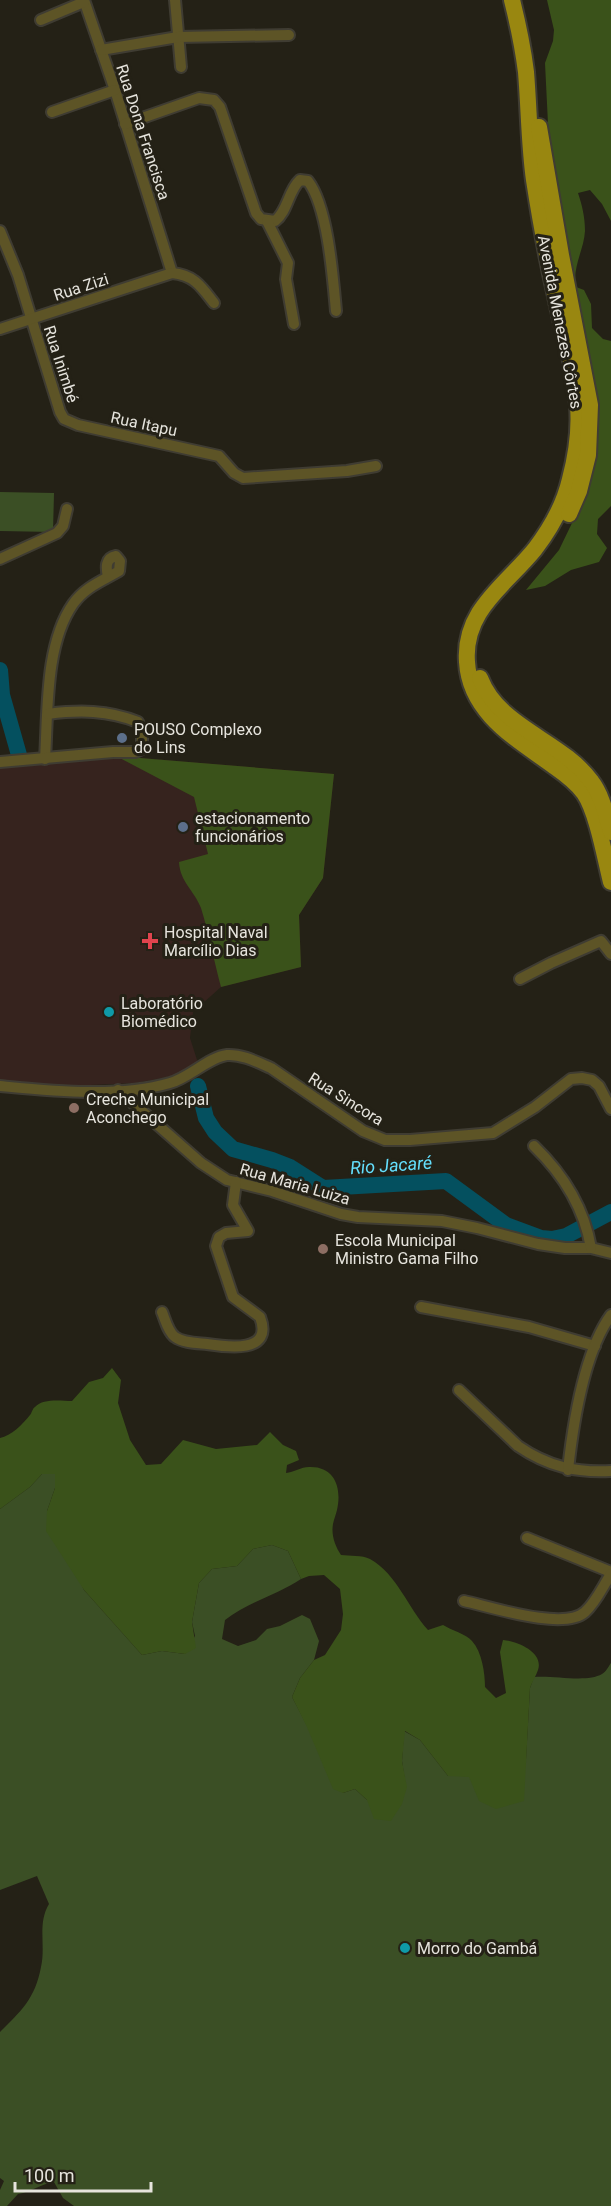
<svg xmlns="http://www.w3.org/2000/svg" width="611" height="2206" font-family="Roboto,sans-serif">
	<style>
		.medical { fill: #36231e }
		.green { fill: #3b4f25 }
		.forest { fill: #3a521a }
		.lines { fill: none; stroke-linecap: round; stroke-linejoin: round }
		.river { stroke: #04505f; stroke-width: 16 }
		.minor-casing { stroke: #3f3c32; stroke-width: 14 }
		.primary-casing { stroke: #3f3c32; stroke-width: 20 }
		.minor { stroke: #5d5426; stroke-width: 10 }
		.primary { stroke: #998710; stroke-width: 16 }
		.service-dot { fill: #5c6f8a; stroke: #242116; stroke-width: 2 }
		.health-dot { fill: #e0444e; stroke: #242116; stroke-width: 2 }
		.culture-dot { fill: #0f9aa8; stroke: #242116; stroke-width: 2 }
		.education-dot { fill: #8d6e63; stroke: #242116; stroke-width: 2 }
		.labels { text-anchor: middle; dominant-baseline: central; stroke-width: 6; stroke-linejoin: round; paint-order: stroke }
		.street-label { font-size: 16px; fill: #e6e4dd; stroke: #242116 }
		.poi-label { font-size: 16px; fill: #e6e4dd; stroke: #242116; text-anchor: start }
		.water-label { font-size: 18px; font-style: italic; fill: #64dffd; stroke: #242116 }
	</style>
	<rect width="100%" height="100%" fill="#242116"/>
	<polygon class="medical" points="116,756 334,774 323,878 299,915 301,967 221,987 193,1012 190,1038 198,1063 173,1076 136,1083 68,1086 0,1080 0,767"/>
	<g class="green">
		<polygon points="0,492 54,493 53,532 0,531"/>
		<path d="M56 1473 55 1488 47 1511 84 1590 142 1655 162 1651 185 1654 195 1636 192 1622 199 1583 212 1569 237 1566 253 1549 272 1545 288 1551 301 1579C277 1595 248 1602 225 1620L222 1639 238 1646 256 1640 267 1629 280 1626 302 1615 310 1619 319 1641 314 1660 300 1678 292 1697 343 1793 355 1789 367 1800 406 1787 402 1761 404 1731 420 1740 448 1776 526 1759 530 1688 534 1677C553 1675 587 1683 602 1674 606 1672 608 1667 611 1663V2206H74L63 2198 54 2182C40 2184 32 2192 18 2194L7 2206H0V2190L4 2181 0 2178V2032C21 2011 35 1999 41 1967 46 1945 37 1924 49 1904L37 1876 0 1890V1509L30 1487 42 1474Z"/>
	</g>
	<g class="forest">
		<path d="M547 0H611V221L602 204 590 190 578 193C582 205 585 217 585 231 584 250 572 267 576 287L584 290 591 304 592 328 603 339 611 341V506L598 519 597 534 607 548 599 562 571 570 545 586 526 590 559 550 586 494 566 246 549 144 545 63 553 41 554 30Z"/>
		<path d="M116 756 334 774 323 878 299 915 301 967 221 987C214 961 209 934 201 908 194 890 180 882 179 862L208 854 194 797Z"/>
		<path d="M112 1368 121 1380 118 1403 130 1440 146 1465 161 1464 183 1440 216 1449 257 1445 270 1432 283 1445 296 1451 299 1460 287 1465 286 1473C294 1472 301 1467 309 1467 335 1466 342 1488 337 1510 336 1514 334 1519 333 1524 331 1535 335 1546 341 1555 350 1556 362 1555 370 1559 397 1574 408 1608 428 1630L443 1625C451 1630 466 1634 472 1641 482 1652 485 1673 485 1687L496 1698 506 1693 500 1652 503 1640C517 1641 544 1652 538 1670 536 1676 532 1682 530 1688L524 1801 496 1809 479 1801 469 1777 448 1776 420 1740 405 1731 402 1761 407 1787 402 1804 391 1821 374 1819 367 1800 355 1789 343 1793 333 1789 307 1727 292 1697 300 1678 314 1660 325 1655 341 1630 343 1614 340 1589 324 1575 309 1576 301 1579 288 1551 272 1545 253 1549 237 1566 212 1569 199 1583 192 1622 196 1648 185 1654 162 1651 142 1655 84 1590 46 1531 47 1511 55 1488V1474H42L30 1487 0 1509V1438C11 1436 23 1424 30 1415 32 1413 32 1409 35 1407 43 1398 61 1401 72 1401L89 1382 103 1378Z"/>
	</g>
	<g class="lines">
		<g class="river">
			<polyline points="0,670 2,695 19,755"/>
			<polyline points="198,1086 206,1118 215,1132 233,1149 272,1160 290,1167 323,1188 446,1181 506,1225 541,1238 552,1239 566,1236 611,1212"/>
		</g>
		<g class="minor-casing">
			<g id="minor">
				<polyline points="84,0 115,90 172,273"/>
				<polyline points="175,0 181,67"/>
				<polyline points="41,20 84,2"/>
				<polyline points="101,50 178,37 289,35"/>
				<polyline points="52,112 115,90"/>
				<path d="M125 124 199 98 214 100 220 107 256 213 261 219 275 221C288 211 288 191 300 180L308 181C328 207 333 278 336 311"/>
				<polyline points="267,221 288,263 286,279 294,324"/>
				<polyline points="0,231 18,275 60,412 64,419 78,425 219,456 234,473 243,478 347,471 376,466"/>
				<path d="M0 329 172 273C194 275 201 286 214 303"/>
				<polyline points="0,559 57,533 63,526 67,509"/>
				<path d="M45 759C48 711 45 644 73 604 85 587 102 581 119 571L120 561 116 556C105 558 106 568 108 577"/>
				<path d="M0 762 113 752H135L142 749V731L138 722C108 710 79 710 48 714"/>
				<polyline points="520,979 551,963 601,941 611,954"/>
				<path d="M0 1086C53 1091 118 1098 170 1083 189 1078 209 1057 227 1055 242 1054 257 1062 271 1068L363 1131 385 1140H410L493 1133 535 1107 571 1079 582 1078 592 1080 599 1086 611 1109"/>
				<polyline points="118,1090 201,1163 227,1180 272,1191 341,1214 358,1217 442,1221 477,1228 538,1244 565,1248 591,1248 611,1253"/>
				<path d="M534 1146C564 1175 584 1207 591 1248"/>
				<polyline points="421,1307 529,1327 595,1346"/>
				<path d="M162 1312C165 1319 168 1332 175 1337 183 1343 198 1343 207 1344 227 1347 274 1354 260 1317L233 1297 216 1246 219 1237 226 1233 248 1231 233 1205 236 1182"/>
				<path d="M459 1390 518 1446C547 1466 576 1473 611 1471"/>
				<path d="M568 1470C573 1424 584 1352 611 1315"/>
				<polyline points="527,1538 611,1572"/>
				<path d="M464 1601C491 1607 564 1631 585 1612 596 1602 603 1586 611 1574"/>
			</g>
		</g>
		<g class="primary-casing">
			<g id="primary">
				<path d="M512 0C518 24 523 48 526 72 529 108 529 144 534 180 540 219 547 257 556 296 563 332 576 370 578 406 580 430 576 456 570 479 564 505 551 528 535 549 506 585 463 610 467 662 470 714 517 739 555 767 565 774 576 782 584 793 597 812 605 858 611 882"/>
				<polyline points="539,127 561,255 590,405 588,455 579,491 569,514"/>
				<path d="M480 678C499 728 561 740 591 781 602 795 606 815 611 832"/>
			</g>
		</g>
		<use href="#minor" class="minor"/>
		<use href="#primary" class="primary"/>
	</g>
	<g class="service-dot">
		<circle cx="122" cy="738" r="6"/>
		<circle cx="183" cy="827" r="6"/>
	</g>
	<path class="health-dot" d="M147 932h6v6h6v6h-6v6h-6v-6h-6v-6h6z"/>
	<g class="culture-dot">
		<circle cx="109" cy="1012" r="6"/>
		<circle cx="405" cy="1948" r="6"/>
	</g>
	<g class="education-dot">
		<circle cx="74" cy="1108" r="6"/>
		<circle cx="323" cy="1249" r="6"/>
	</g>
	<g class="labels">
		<g class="street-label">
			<text transform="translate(143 132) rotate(72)">Rua Dona Francisca</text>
			<text transform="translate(81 287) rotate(-18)">Rua Zizi</text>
			<text transform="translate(560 322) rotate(79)">Avenida Menezes Côrtes</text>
			<text transform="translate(61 364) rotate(72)">Rua Inimbé</text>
			<text transform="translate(144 424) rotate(12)">Rua Itapu</text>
			<text transform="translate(346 1099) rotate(32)">Rua Sincora</text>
			<text transform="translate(295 1184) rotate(16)">Rua Maria Luiza</text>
		</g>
		<g class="poi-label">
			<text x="134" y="729">POUSO Complexo<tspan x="134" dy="18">do Lins</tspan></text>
			<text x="195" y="818">estacionamento<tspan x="195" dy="18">funcionários</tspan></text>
			<text x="164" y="932">Hospital Naval<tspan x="164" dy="18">Marcílio Dias</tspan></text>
			<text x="121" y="1003">Laboratório<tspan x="121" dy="18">Biomédico</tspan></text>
			<text x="86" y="1099">Creche Municipal<tspan x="86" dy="18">Aconchego</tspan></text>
			<text x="335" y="1240">Escola Municipal<tspan x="335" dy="18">Ministro Gama Filho</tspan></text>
			<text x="417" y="1948">Morro do Gambá</text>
		</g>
		<g class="water-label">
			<text transform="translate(391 1165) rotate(-4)">Rio Jacaré</text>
		</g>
	</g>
	<path d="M15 2182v9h136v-9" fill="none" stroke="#e6e4dd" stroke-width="3"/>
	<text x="24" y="2182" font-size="18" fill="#e6e4dd" stroke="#242116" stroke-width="4.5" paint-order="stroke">100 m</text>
</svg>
